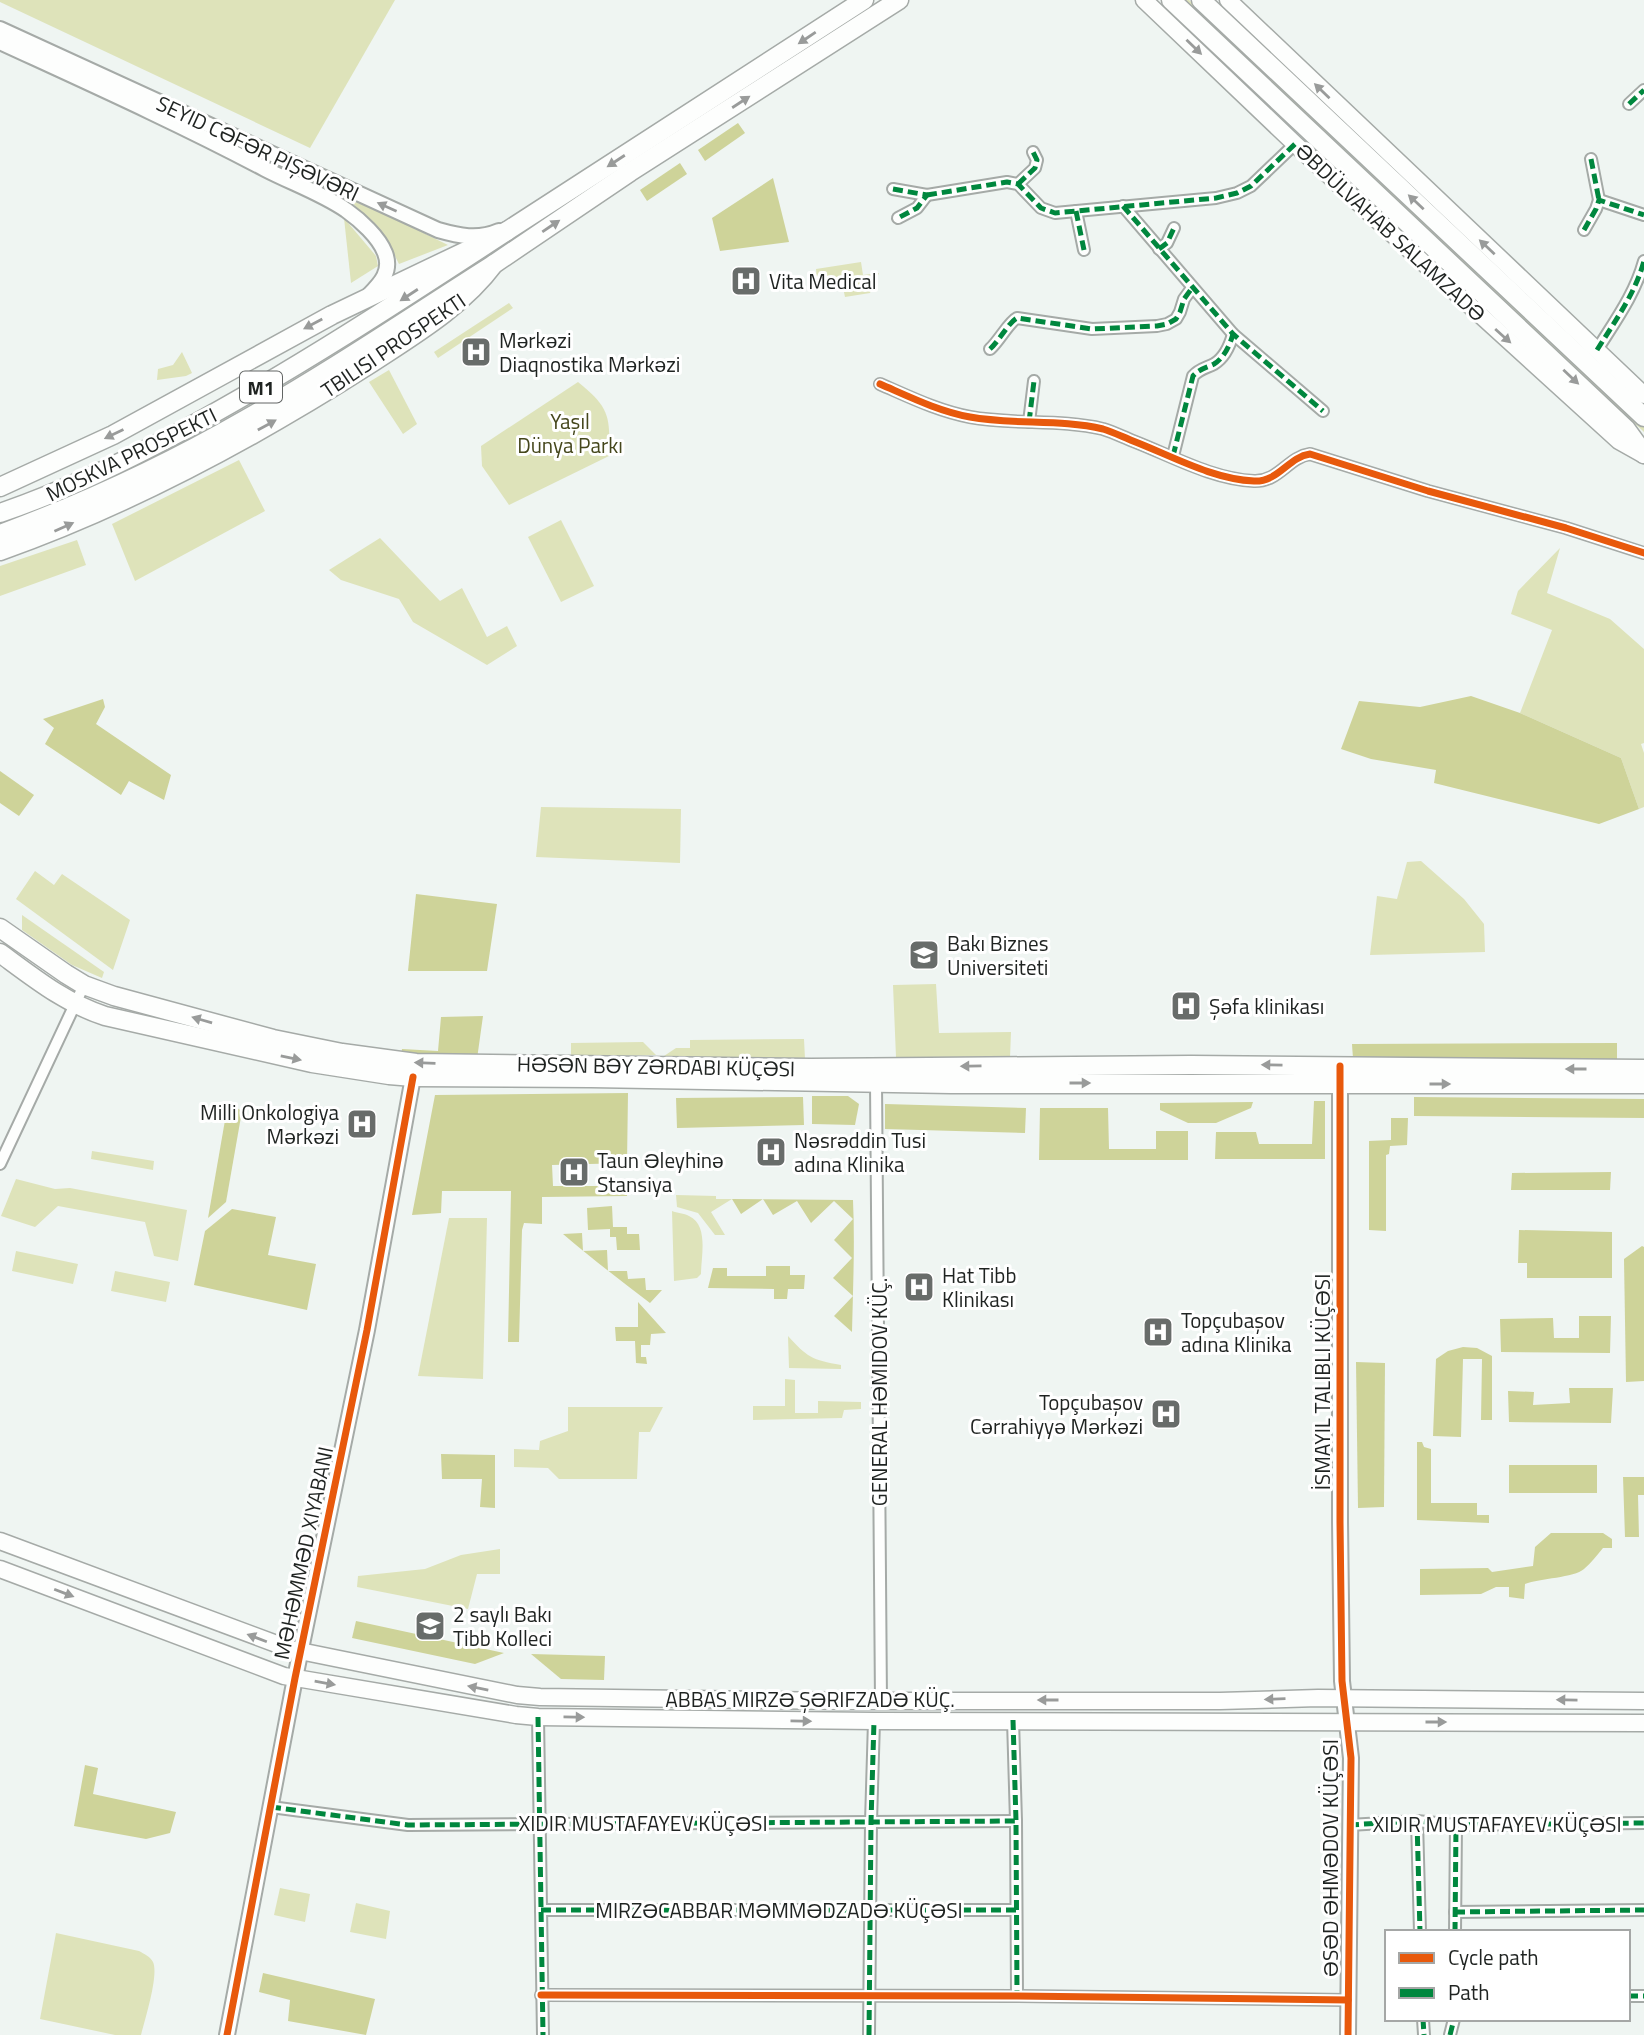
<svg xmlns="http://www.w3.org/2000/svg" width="1644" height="2035" font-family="'Titillium Web',sans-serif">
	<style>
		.green { fill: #dee3ba }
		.forest { fill: #ced399 }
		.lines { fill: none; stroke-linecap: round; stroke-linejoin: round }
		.minor-casing { stroke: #a5aaa7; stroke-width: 14 }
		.tertiary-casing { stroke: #a5aaa7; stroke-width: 18 }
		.secondary-casing { stroke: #a5aaa7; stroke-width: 19 }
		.primary-casing { stroke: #a5aaa7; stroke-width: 21 }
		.trunk-casing { stroke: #a5aaa7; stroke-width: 21 }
		.minor { stroke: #fdfefd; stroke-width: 10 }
		.tertiary { stroke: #fdfefd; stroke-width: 14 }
		.secondary { stroke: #fdfefd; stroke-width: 16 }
		.primary { stroke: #fdfefd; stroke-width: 18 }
		.trunk { stroke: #fdfefd; stroke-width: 18 }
		.quiet { stroke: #00873e; stroke-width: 5; stroke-dasharray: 10 5; stroke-linecap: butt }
		.cycleway-casing { stroke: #fff; stroke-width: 11 }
		.cycleway { stroke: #e8590c; stroke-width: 7 }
		.oneway { fill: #999b9a }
		.labels { text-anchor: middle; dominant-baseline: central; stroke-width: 6; stroke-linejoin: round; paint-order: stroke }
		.shield { fill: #fff; stroke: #626564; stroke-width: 2 }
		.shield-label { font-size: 19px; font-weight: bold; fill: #1f2321 }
		.street-label { font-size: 21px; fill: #1f2321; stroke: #fff }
		.poi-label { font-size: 21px; fill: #1f2321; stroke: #fff; text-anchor: start }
		.park-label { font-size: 21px; fill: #45471c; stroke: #fff }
	</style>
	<rect width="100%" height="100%" fill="#eff5f2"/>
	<g class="green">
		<polygon points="0,0 395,0 310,148 0,2"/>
		<polygon points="1182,0 1189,0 1644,427 1644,432"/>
		<polygon points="350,200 379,211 448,245 399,264 389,244"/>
		<polygon points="344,218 376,256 378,266 351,283"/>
		<polygon points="861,262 863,275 879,273 870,293 845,297 841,278 817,282 816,269"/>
		<polygon points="509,303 513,308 438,358 434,352"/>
		<polygon points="182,352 192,373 186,376 157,380 158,369 173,365"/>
		<polygon points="389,370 417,424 403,434 369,382"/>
		<path d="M578 382C610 408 610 416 609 456L509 505 482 466 481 446Z"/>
		<polygon points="239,460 265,511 135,581 112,524"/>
		<polygon points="561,520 594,586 561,602 528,537"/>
		<polygon points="380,538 440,601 462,588 487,637 507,626 517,646 487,665 413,622 399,599 341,580 329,570"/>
		<polygon points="77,540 86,565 0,596 0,566"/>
		<polygon points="1560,548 1547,593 1610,619 1644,649 1644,743 1641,744 1644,753 1644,807 1639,809 1621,758 1520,713 1552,630 1511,614 1518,591"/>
		<polygon points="541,807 681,809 680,863 536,857"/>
		<polygon points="1421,861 1464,899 1484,924 1485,952 1370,955 1377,896 1397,899 1407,862"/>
		<polygon points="35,871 54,885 62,874 130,920 113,970 16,899"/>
		<polygon points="22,915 104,972 102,978 72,965 22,930"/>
		<polygon points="936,984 939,1033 1011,1032 1010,1058 896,1057 893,985"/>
		<polygon points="804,1039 805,1059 664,1056 676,1048 690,1048 690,1040"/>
		<polygon points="643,1042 656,1055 571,1057 571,1043"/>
		<polygon points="92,1151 154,1161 153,1170 91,1159"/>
		<polygon points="16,1179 55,1189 70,1188 187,1210 178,1261 154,1256 145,1222 58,1206 35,1227 1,1216"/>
		<polygon points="676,1195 716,1196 716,1199 732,1199 711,1212 725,1235 715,1235 698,1213 677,1207"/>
		<path d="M672 1211C677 1213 684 1213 689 1216 709 1225 701 1257 701 1274L697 1278 674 1281Z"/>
		<polygon points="449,1218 487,1218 483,1379 418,1376"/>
		<polygon points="16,1251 78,1264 73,1284 12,1271"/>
		<polygon points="115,1271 170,1282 166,1302 111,1291"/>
		<path d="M788 1336C807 1357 812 1360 841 1365V1369L789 1368Z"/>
		<polygon points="785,1379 795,1380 795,1413 818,1413 818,1401 861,1402 861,1409 844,1410 842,1418 753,1420 753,1406 785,1406"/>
		<polygon points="568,1407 663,1407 650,1432 639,1432 637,1479 559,1479 548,1468 514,1467 514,1449 539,1450 540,1441 568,1431"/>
		<polygon points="500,1549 500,1574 477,1574 468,1609 357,1587 358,1576 425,1569 461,1555"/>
		<polygon points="280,1888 310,1894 305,1922 274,1915"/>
		<polygon points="356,1903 390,1911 386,1939 350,1932"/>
		<path d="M56 1933 139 1951C144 1954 150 1956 153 1962 159 1975 145 2019 141 2035H115L40 2019Z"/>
	</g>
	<g class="forest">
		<polygon points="738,123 745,133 705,161 698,150"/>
		<polygon points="680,163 687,174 647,201 640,190"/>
		<polygon points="773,178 789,242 720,251 712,218"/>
		<polygon points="1471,696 1520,713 1621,758 1639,809 1599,824 1434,783 1436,770 1371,759 1341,749 1359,701 1420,707"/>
		<polygon points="103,699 105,707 96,724 171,775 164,800 129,781 121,795 45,744 54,728 43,719"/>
		<polygon points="0,771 34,795 19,816 0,803"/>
		<polygon points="416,894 497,904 487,971 408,971"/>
		<polygon points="483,1016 477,1059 401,1056 402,1049 438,1051 441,1017"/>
		<polygon points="1617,1043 1617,1061 1353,1059 1352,1044"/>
		<polygon points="628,1093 627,1163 552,1165 553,1186 628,1186 627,1196 542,1197 542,1224 524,1223 522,1230 519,1342 508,1342 511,1191 442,1191 441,1213 412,1215 435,1095"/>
		<polygon points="812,1096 848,1096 859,1104 855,1125 812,1124"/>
		<polygon points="803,1097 804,1125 677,1128 676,1098"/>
		<polygon points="1414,1097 1644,1099 1644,1118 1414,1116"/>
		<polygon points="1314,1101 1325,1101 1325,1159 1215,1159 1216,1132 1256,1132 1259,1144 1312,1144"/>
		<polygon points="1253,1102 1251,1108 1216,1123 1188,1123 1160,1110 1160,1103"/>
		<polygon points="228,1103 242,1111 226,1202 208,1218"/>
		<polygon points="885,1104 1026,1108 1025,1133 885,1129"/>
		<polygon points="1040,1108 1108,1108 1109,1149 1156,1149 1156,1131 1188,1131 1188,1160 1039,1160"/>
		<polygon points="1391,1118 1408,1118 1407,1145 1390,1146 1389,1154 1386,1155 1386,1231 1369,1230 1369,1141 1391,1140"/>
		<polygon points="1611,1172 1610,1190 1511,1190 1512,1173"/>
		<path d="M732 1199 853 1200C855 1244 853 1288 852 1332L834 1316 853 1296 833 1278 852 1258 834 1240 853 1219 834 1201 811 1223 797 1201 773 1215 763 1199 741 1214Z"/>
		<polygon points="612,1206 613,1227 627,1227 627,1234 639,1234 640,1250 617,1250 616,1237 610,1237 610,1229 588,1230 587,1208"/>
		<polygon points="232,1209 276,1217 268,1255 316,1264 307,1310 194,1285 205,1231"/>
		<polygon points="1519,1230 1612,1232 1612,1278 1527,1278 1527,1263 1518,1263"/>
		<path d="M582 1233 583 1251 607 1250 608 1271H627L628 1279 645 1278 646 1290H662L650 1303C620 1280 591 1258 563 1234Z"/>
		<polygon points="1642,1246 1644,1247 1644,1381 1626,1382 1624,1259"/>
		<polygon points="766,1266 790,1266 790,1275 805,1275 804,1289 788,1289 787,1299 774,1299 774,1289 708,1288 713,1268 727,1268 727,1276 766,1276"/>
		<polygon points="638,1302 666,1333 651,1334 650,1345 641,1345 641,1357 646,1357 647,1364 636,1363 635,1341 616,1341 615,1327 638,1327"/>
		<polygon points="1579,1316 1611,1316 1610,1353 1501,1352 1500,1319 1553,1318 1554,1338 1579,1338"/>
		<polygon points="1463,1347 1477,1348 1492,1356 1492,1420 1481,1420 1482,1359 1463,1359 1461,1437 1433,1436 1436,1359 1448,1351"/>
		<polygon points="1356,1362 1385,1363 1384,1507 1358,1508"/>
		<polygon points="1569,1388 1613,1388 1611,1423 1509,1422 1508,1391 1534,1392 1533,1405 1570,1403"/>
		<polygon points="1417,1442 1422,1442 1424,1447 1431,1449 1431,1503 1477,1503 1477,1515 1489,1515 1489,1523 1417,1520"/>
		<polygon points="441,1454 495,1455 495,1508 480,1507 482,1479 442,1479"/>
		<rect x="1509" y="1465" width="88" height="28"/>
		<polygon points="1623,1477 1644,1477 1644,1495 1638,1495 1639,1537 1625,1537"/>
		<path d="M1551 1533H1603L1612 1539V1548H1603C1597 1555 1591 1563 1584 1569 1574 1578 1540 1578 1525 1584L1524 1599 1509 1597V1587H1496L1481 1594 1420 1595V1569L1488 1568 1492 1572 1533 1566 1535 1547Z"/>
		<polygon points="356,1621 504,1653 475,1664 352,1638"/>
		<polygon points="531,1654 605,1656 604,1680 561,1679"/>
		<polygon points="85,1765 98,1768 93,1794 176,1812 170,1833 146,1839 74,1826"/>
		<polygon points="263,1973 375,1999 366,2035 288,2021 290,2000 259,1992"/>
	</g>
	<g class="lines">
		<g class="minor-casing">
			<g id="minor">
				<polyline points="1629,104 1644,90"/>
				<polyline points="1591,159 1599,200"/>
				<polyline points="1018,184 1035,168 1037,160 1033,152"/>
				<polyline points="893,189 927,195 917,208 898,218"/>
				<polyline points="927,195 1007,182 1018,184 1041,208 1055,213 1216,198 1237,193 1251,186 1295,144"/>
				<polyline points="1123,206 1233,334 1323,411"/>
				<polyline points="1076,211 1084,250"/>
				<polyline points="1584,230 1596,209 1599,200 1644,215"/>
				<polyline points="1159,249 1167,243 1174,228"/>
				<path d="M990 349C999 341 1009 322 1017 318L1092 329 1157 326 1167 324 1176 319 1180 312 1184 299 1192 288"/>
				<path d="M1597 350C1615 321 1635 294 1644 261"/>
				<path d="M880 384C910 397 938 411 970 417 1014 425 1060 419 1103 429 1113 432 1123 437 1133 441 1172 456 1212 479 1254 481 1279 482 1288 457 1310 454L1428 491 1566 528 1644 553"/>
				<polyline points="1029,422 1034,381"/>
				<path d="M1173 456 1193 376C1199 369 1206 368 1214 364 1224 358 1230 345 1233 334"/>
				<polyline points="876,1083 881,1701"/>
				<polyline points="0,1164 84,985"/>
				<polyline points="538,1717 543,2035"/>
				<polyline points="1013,1720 1016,1821 1017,1996"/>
				<polyline points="271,1807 408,1825 1016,1821"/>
				<polyline points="1417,1821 1420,1932"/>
				<polyline points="1349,1825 1417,1821 1456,1825 1644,1823"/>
				<polyline points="541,1910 1016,1910"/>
				<polyline points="1455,1912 1644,1910"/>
				<polyline points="1455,1932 1456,1825"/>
				<polyline points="541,1995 1017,1996 1348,2000"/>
				<polyline points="1628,1996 1644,1996"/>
				<polyline points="1423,2019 1424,2035"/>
				<polyline points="869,2035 871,1822 874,1721"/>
				<polyline points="1450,2035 1454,2019"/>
			</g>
		</g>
		<g class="tertiary-casing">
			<g id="tertiary">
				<path d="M0 29 438 230C459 236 478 240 499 231"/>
				<path d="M0 42C89 83 178 123 265 169 292 183 321 193 346 210 360 220 379 237 385 253 392 271 381 283 369 295"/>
				<polyline points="1340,1074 1340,1522 1342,1681 1351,1758 1348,2035"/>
				<polyline points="227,2035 295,1678 367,1330 413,1077"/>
			</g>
		</g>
		<g class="secondary-casing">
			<g id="secondary">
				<polyline points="1144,0 1295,144 1454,291 1619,441 1644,455"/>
				<polyline points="1228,0 1644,395"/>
				<polyline points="0,1541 290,1649 517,1695 540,1697 841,1701 1220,1701 1318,1698 1644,1701"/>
				<polyline points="0,1569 284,1676 516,1715 538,1717 874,1721 1644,1723"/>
			</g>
		</g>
		<g class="primary-casing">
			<g id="primary">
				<polyline points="1171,0 1626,429 1644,454"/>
				<polyline points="1201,0 1644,417"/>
				<polyline points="493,238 507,231 864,0"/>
				<polyline points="0,487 113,435 332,315 468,250"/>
				<path d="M0 551C130 505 254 438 370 364 414 335 462 307 494 264L630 172 899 0"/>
				<polyline points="0,928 66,974 84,985 114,996 273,1039 342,1053 416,1063 811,1068 1191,1065 1644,1069"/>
				<path d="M0 953C34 978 65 1003 105 1016L312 1063 389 1075 413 1077 591 1078 951 1084H1644"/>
			</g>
		</g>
		<g class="trunk-casing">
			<g id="trunk">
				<path d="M0 513C62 492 121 463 180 432 293 371 400 301 507 231"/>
				<path d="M0 534C84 503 168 464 246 419 331 371 412 316 494 264"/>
			</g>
		</g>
		<use href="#minor" class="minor"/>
		<use href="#tertiary" class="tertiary"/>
		<use href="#secondary" class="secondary"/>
		<use href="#primary" class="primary"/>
		<use href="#trunk" class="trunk"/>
		<g class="quiet">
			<polyline points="1629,104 1644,90"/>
			<polyline points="1591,159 1599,200"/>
			<polyline points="1018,184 1035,168 1037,160 1033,152"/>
			<polyline points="893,189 927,195 917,208 898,218"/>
			<polyline points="927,195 1007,182 1018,184 1041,208 1055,213 1216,198 1237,193 1251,186 1295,144"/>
			<polyline points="1123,206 1233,334 1323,411"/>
			<polyline points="1076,211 1084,250"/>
			<polyline points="1584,230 1596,209 1599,200 1644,215"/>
			<polyline points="1159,249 1167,243 1174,228"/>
			<path d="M990 349C999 341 1009 322 1017 318L1092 329 1157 326 1167 324 1176 319 1180 312 1184 299 1192 288"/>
			<path d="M1597 350C1615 321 1635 294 1644 261"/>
			<polyline points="1029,422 1034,381"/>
			<path d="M1173 456 1193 376C1199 369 1206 368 1214 364 1224 358 1230 345 1233 334"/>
			<polyline points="538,1717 543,2035"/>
			<polyline points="1013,1720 1016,1821 1017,1996"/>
			<polyline points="271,1807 408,1825 1016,1821"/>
			<polyline points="1417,1821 1420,1932"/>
			<polyline points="1349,1825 1417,1821 1456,1825 1644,1823"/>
			<polyline points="541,1910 1016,1910"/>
			<polyline points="1455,1912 1644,1910"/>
			<polyline points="1455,1932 1456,1825"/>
			<polyline points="1628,1996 1644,1996"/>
			<polyline points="1423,2019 1424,2035"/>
			<polyline points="869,2035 871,1822 874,1721"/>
			<polyline points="1450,2035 1454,2019"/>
		</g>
		<g class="cycleway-casing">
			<g id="cycleway">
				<path d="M880 384C910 397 938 411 970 417 1014 425 1060 419 1103 429 1113 432 1123 437 1133 441 1172 456 1212 479 1254 481 1279 482 1288 457 1310 454L1428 491 1566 528 1644 553"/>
				<polyline points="1340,1066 1340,1522 1342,1681 1351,1758 1348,2035"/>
				<polyline points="541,1995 1017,1996 1348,2000"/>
				<polyline points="227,2035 295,1678 367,1330 413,1077"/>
			</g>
		</g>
		<use href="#cycleway" class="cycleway"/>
	</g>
	<defs><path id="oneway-solid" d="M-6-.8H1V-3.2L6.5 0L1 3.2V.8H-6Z" transform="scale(1.75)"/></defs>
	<g class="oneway">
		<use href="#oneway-solid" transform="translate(807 38) rotate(146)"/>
		<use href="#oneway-solid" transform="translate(1194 47) rotate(44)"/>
		<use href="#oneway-solid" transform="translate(1322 91) rotate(-136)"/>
		<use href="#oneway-solid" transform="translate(741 102) rotate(-33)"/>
		<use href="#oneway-solid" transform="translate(616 161) rotate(147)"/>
		<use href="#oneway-solid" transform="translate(1416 202) rotate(-137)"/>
		<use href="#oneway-solid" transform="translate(387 207) rotate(-156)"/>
		<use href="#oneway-solid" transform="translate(551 226) rotate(-34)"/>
		<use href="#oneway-solid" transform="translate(1487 247) rotate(-137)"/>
		<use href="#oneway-solid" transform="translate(409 295) rotate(147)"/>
		<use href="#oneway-solid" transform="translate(313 324) rotate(152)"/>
		<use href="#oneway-solid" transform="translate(1503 336) rotate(42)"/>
		<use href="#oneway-solid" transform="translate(1571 377) rotate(43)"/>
		<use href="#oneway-solid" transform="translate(267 425) rotate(-29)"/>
		<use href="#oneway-solid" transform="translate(114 434) rotate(154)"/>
		<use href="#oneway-solid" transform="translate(64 527) rotate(-24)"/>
		<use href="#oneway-solid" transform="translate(202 1020) rotate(-164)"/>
		<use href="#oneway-solid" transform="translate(291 1058) rotate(12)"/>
		<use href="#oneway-solid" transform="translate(425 1063) rotate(-178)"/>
		<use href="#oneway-solid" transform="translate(1272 1065) rotate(-179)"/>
		<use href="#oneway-solid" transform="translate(971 1066) rotate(179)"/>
		<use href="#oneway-solid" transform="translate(1576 1069) rotate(-180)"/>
		<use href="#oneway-solid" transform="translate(1080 1083)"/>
		<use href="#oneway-solid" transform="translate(1440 1084)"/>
		<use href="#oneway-solid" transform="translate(64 1593) rotate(21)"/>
		<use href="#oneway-solid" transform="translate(257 1638) rotate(-159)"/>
		<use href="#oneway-solid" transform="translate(325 1683) rotate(10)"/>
		<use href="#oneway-solid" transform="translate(478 1688) rotate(-169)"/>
		<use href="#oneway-solid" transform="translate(1275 1699) rotate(178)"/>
		<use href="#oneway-solid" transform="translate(1048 1700) rotate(-180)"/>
		<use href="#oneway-solid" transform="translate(1567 1700) rotate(-179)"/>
		<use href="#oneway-solid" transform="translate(574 1717) rotate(1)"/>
		<use href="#oneway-solid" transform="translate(801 1721) rotate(1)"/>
		<use href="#oneway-solid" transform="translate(1436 1722)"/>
	</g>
	<defs>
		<g id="hospital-square" transform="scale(1.575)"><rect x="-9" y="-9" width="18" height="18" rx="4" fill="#686c6a" stroke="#fff"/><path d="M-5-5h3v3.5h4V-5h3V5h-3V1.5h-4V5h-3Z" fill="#fff"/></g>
		<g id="university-square" transform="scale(1.575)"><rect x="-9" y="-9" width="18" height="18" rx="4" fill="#686c6a" stroke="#fff"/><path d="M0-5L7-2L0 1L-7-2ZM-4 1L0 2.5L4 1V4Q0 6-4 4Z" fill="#fff"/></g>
	</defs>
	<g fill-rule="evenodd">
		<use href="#hospital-square" x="746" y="281"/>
		<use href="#hospital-square" x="476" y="352"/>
		<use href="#university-square" x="924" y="955"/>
		<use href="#hospital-square" x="1186" y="1006"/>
		<use href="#hospital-square" x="362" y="1124"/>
		<use href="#hospital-square" x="771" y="1152"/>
		<use href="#hospital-square" x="574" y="1172"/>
		<use href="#hospital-square" x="919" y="1287"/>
		<use href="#hospital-square" x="1158" y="1332"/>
		<use href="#hospital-square" x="1166" y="1414"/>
		<use href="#university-square" x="430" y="1626"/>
	</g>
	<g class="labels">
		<rect class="shield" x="240" y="371.5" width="42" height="31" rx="5"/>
		<g class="shield-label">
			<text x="261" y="387">M1</text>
		</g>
		<g class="street-label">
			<text transform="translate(258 148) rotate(25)">SEYID CƏFƏR PIŞƏVƏRI</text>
			<text transform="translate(1391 232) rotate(43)">ƏBDÜLVAHAB SALAMZADƏ</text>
			<text transform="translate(393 345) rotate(-34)">TBILISI PROSPEKTI</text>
			<text transform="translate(131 454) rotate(-26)">MOSKVA PROSPEKTI</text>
			<text transform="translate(656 1066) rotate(1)">HƏSƏN BƏY ZƏRDABI KÜÇƏSI</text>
			<text transform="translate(1322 1382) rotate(-90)">İSMAYIL TALIBLI KÜÇƏSI</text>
			<text transform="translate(879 1392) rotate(-90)">GENERAL HƏMIDOV KÜÇ.</text>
			<text transform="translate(303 1553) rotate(-78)">MƏHƏMMƏD XIYABANI</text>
			<text x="810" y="1699">ABBAS MIRZƏ ŞƏRIFZADƏ KÜÇ.</text>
			<text x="643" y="1823">XIDIR MUSTAFAYEV KÜÇƏSI</text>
			<text x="1497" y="1824">XIDIR MUSTAFAYEV KÜÇƏSI</text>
			<text transform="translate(1330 1858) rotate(-90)">ƏSƏD ƏHMƏDOV KÜÇƏSI</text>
			<text x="779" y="1910">MIRZƏCABBAR MƏMMƏDZADƏ KÜÇƏSI</text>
		</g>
		<g class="poi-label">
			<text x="769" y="281">Vita Medical</text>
			<text x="499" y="340">Mərkəzi<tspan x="499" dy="24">Diaqnostika Mərkəzi</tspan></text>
			<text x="947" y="943">Bakı Biznes<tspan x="947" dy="24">Universiteti</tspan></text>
			<text x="1209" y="1006">Şəfa klinikası</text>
			<text x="339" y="1112" text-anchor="end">Milli Onkologiya<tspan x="339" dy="24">Mərkəzi</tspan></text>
			<text x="794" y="1140">Nəsrəddin Tusi<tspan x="794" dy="24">adına Klinika</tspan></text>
			<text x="597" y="1160">Taun Əleyhinə<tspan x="597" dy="24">Stansiya</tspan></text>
			<text x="942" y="1275">Hat Tibb<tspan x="942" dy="24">Klinikası</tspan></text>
			<text x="1181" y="1320">Topçubaşov<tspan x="1181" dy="24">adına Klinika</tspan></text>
			<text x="1143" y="1402" text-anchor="end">Topçubaşov<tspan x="1143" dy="24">Cərrahiyyə Mərkəzi</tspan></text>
			<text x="453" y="1614">2 saylı Bakı<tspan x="453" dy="24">Tibb Kolleci</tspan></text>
		</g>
		<g class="park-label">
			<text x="570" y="421">Yaşıl<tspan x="570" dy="24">Dünya Parkı</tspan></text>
		</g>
	</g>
	<rect x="1385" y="1930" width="245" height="91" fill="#ffffff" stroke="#a5a7a6" stroke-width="2"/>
	<rect x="1399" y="1953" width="35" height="10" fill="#e8590c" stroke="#a5a7a6" stroke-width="2"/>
	<text x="1448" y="1965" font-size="21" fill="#1f2321">Cycle path</text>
	<rect x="1399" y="1988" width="35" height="10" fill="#00873e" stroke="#a5a7a6" stroke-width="2"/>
	<text x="1448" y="2000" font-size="21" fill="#1f2321">Path</text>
</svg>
